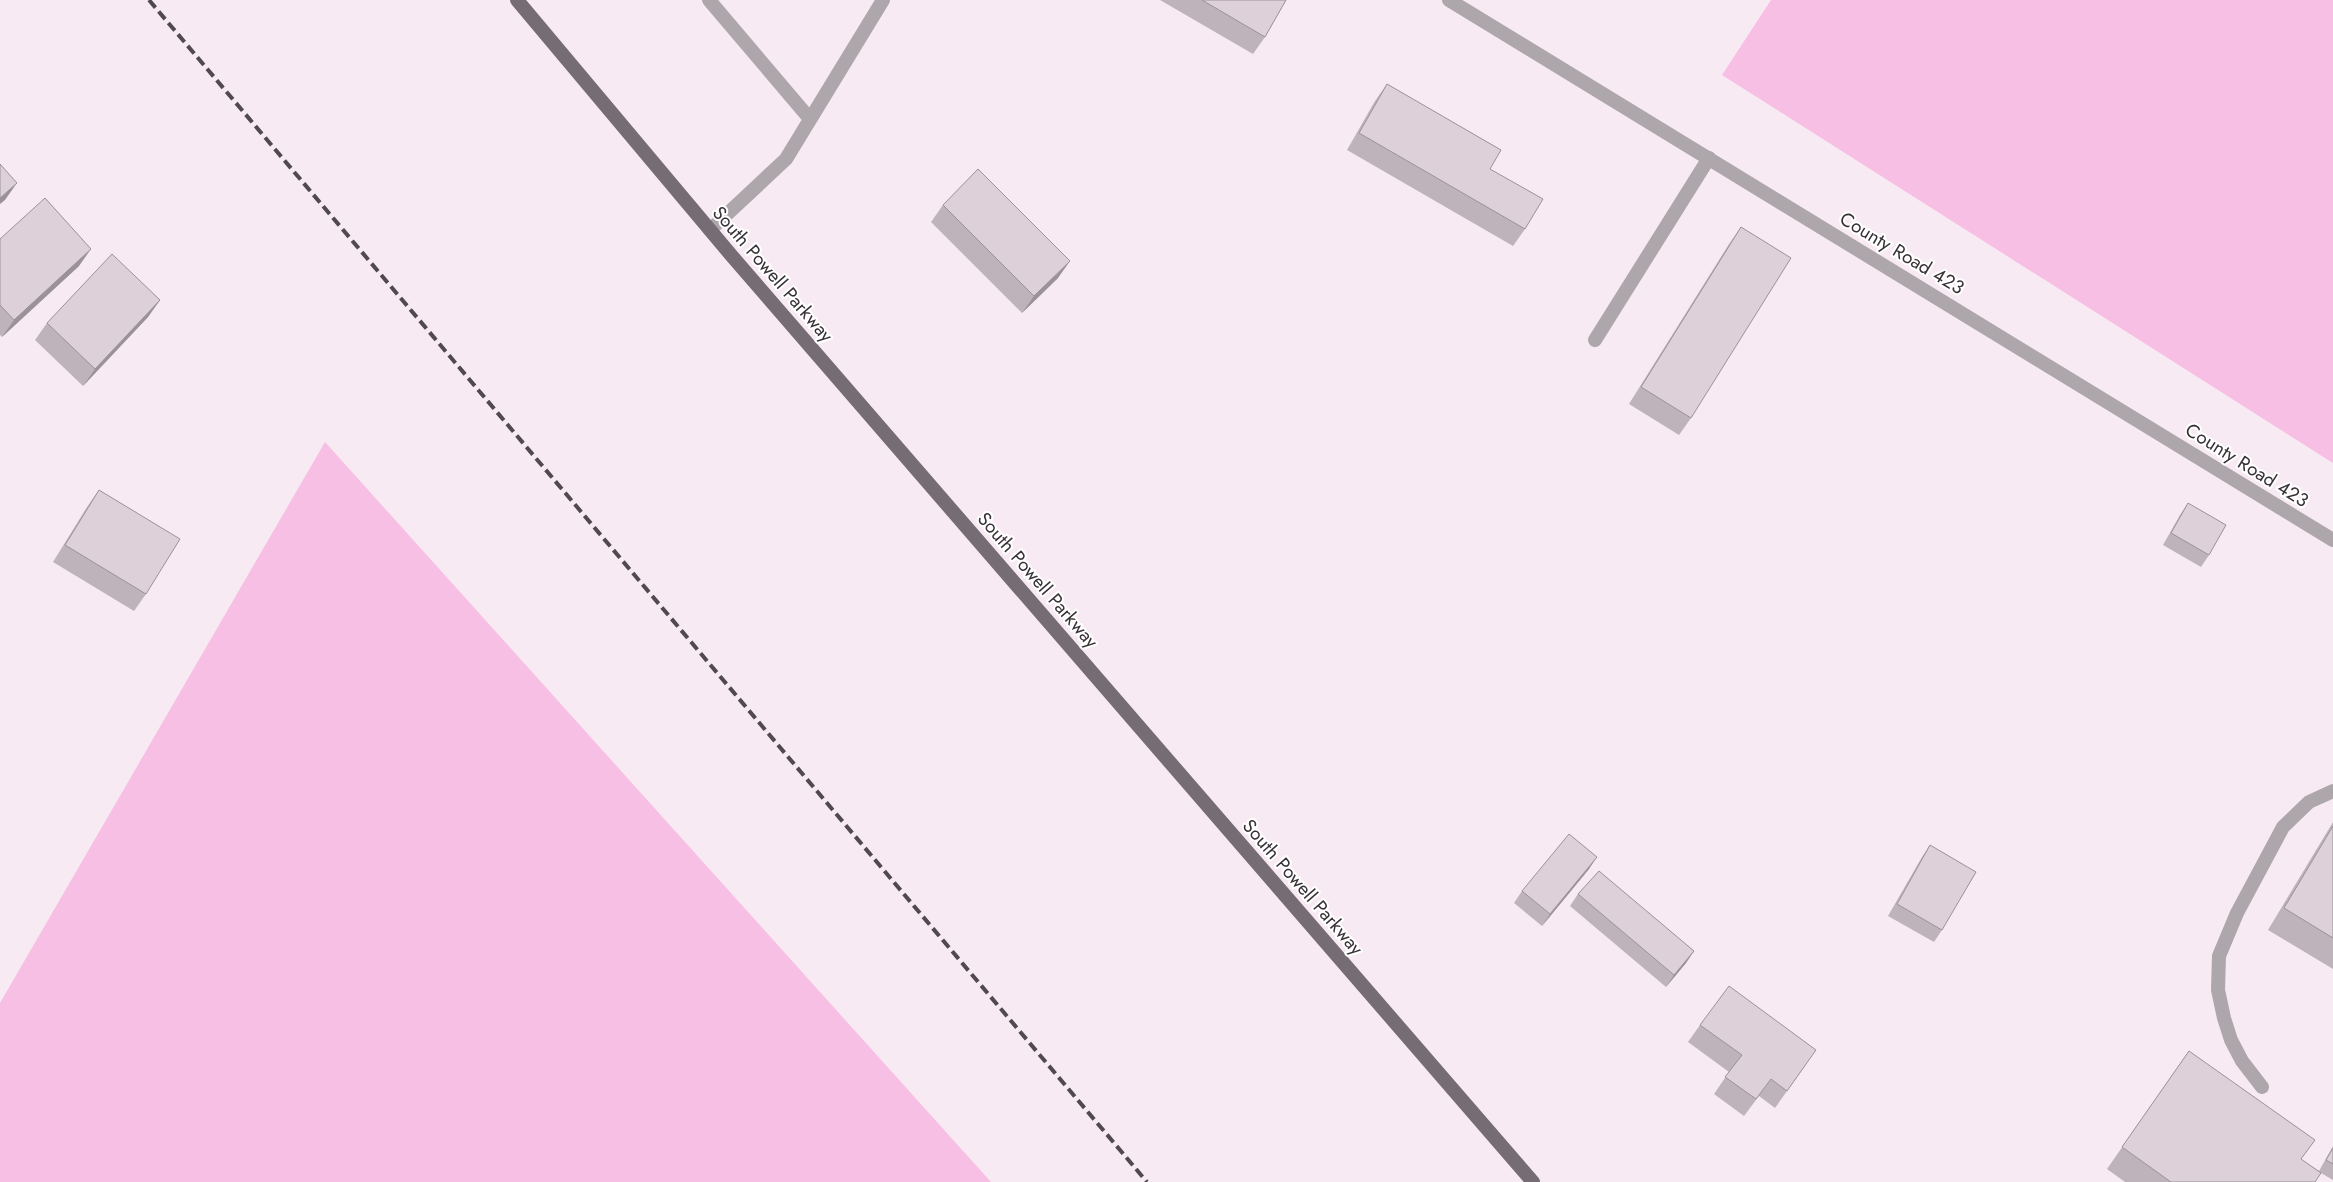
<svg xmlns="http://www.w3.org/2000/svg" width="2333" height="1182" font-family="Jost,sans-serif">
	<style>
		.green { fill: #f7bfe3 }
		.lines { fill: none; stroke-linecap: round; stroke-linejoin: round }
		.service { stroke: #ada7ab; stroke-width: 14 }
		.minor { stroke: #ada7ab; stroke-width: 14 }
		.primary { stroke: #766c73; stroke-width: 14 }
		.rail { stroke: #50494d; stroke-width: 4; stroke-dasharray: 10 5; stroke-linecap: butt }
		.wall { fill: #bfb3bb }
		.shaded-wall { fill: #9b9298 }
		.building { fill: #ded0d9; stroke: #9b9298 }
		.labels { text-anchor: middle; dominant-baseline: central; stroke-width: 4; stroke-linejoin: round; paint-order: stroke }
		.street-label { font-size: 19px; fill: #373135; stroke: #fff }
	</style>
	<rect width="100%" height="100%" fill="#f8eaf2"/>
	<g class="green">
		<polygon points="1771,0 2333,0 2333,463 1722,75"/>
		<polygon points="325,442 991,1182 0,1182 0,1003"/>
	</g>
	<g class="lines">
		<g class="service">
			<polyline points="709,0 810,119"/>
			<polyline points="710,230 786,159 883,0"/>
			<polyline points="1595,340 1709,158"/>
			<polyline points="2262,1087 2242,1061 2231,1040 2224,1018 2218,990 2219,956 2237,913 2283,827 2309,802 2333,791"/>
		</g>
		<polyline class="minor" points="1449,0 2333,540"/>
		<polyline class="primary" points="517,0 731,255 1533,1182"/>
		<polyline class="rail" points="149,0 1147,1182"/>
	</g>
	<g class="wall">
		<polygon points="1160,0 1286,0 1265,37 1253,54"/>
		<polygon points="1387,84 1525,229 1513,246 1347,150 1375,101"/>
		<polygon points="943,205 1058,278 1022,313 931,222"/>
		<polygon points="1741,227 1691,418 1679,435 1629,404 1729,244"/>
		<polygon points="0,239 79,266 2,337 0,335"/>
		<polygon points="160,300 148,317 83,386 35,340 47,323"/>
		<polygon points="99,490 146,594 134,611 53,562 87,507"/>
		<polygon points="2188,503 2209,555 2201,567 2163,545 2180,515"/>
		<polygon points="2333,822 2333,969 2268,930"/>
		<polygon points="1930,845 1942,930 1934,942 1888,916 1922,857"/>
		<polygon points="1589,869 1542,926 1514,903 1522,891"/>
		<polygon points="1578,894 1694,951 1686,963 1666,987 1570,906"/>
		<polygon points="1700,1025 1804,1067 1775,1108 1759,1096 1744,1116 1714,1094 1729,1072 1688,1042"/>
		<polygon points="2189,1051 2301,1159 2319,1171 2333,1146 2333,1180 2321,1173 2315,1182 2125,1182 2107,1169"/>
	</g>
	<g class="shaded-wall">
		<polygon points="17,183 5,200 0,204 0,198"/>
		<polygon points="91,249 79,266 2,337 14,320"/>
		<polygon points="1070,261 1058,278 1022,313 1034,296"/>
		<polygon points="160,300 148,317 83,386 95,369"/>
		<polygon points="1597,857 1589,869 1542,926 1550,914"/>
		<polygon points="1694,951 1686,963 1666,987 1674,975"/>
	</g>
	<g class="building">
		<polygon points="1202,0 1286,0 1265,37"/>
		<polygon points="1387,84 1501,150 1490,169 1543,199 1525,229 1359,133"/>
		<polygon points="0,164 17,183 0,198"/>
		<polygon points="978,169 1070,261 1034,296 943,205"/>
		<polygon points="45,198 91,249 14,320 0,305 0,239"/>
		<polygon points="1741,227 1791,258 1691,418 1641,387"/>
		<polygon points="112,254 160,300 95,369 47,323"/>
		<polygon points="99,490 180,539 146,594 65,545"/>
		<polygon points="2188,503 2226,525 2209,555 2171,533"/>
		<polygon points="2333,826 2333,938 2284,908"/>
		<polygon points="1569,834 1597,857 1550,914 1522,891"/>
		<polygon points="1930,845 1976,872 1942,930 1897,904"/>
		<polygon points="1599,871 1694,951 1674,975 1578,894"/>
		<polygon points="1729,986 1816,1050 1787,1091 1771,1079 1756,1099 1725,1077 1742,1055 1700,1025"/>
		<polygon points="2189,1051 2315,1140 2301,1159 2321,1173 2315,1182 2171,1182 2122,1147"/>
		<polygon points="2333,1148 2333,1164 2326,1160"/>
	</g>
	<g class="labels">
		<g class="street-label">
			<text transform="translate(1902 253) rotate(31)">County Road 423</text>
			<text transform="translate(773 274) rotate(49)">South Powell Parkway</text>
			<text transform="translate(2247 465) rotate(32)">County Road 423</text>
			<text transform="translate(1038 580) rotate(49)">South Powell Parkway</text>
			<text transform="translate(1303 887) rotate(49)">South Powell Parkway</text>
		</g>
	</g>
</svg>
